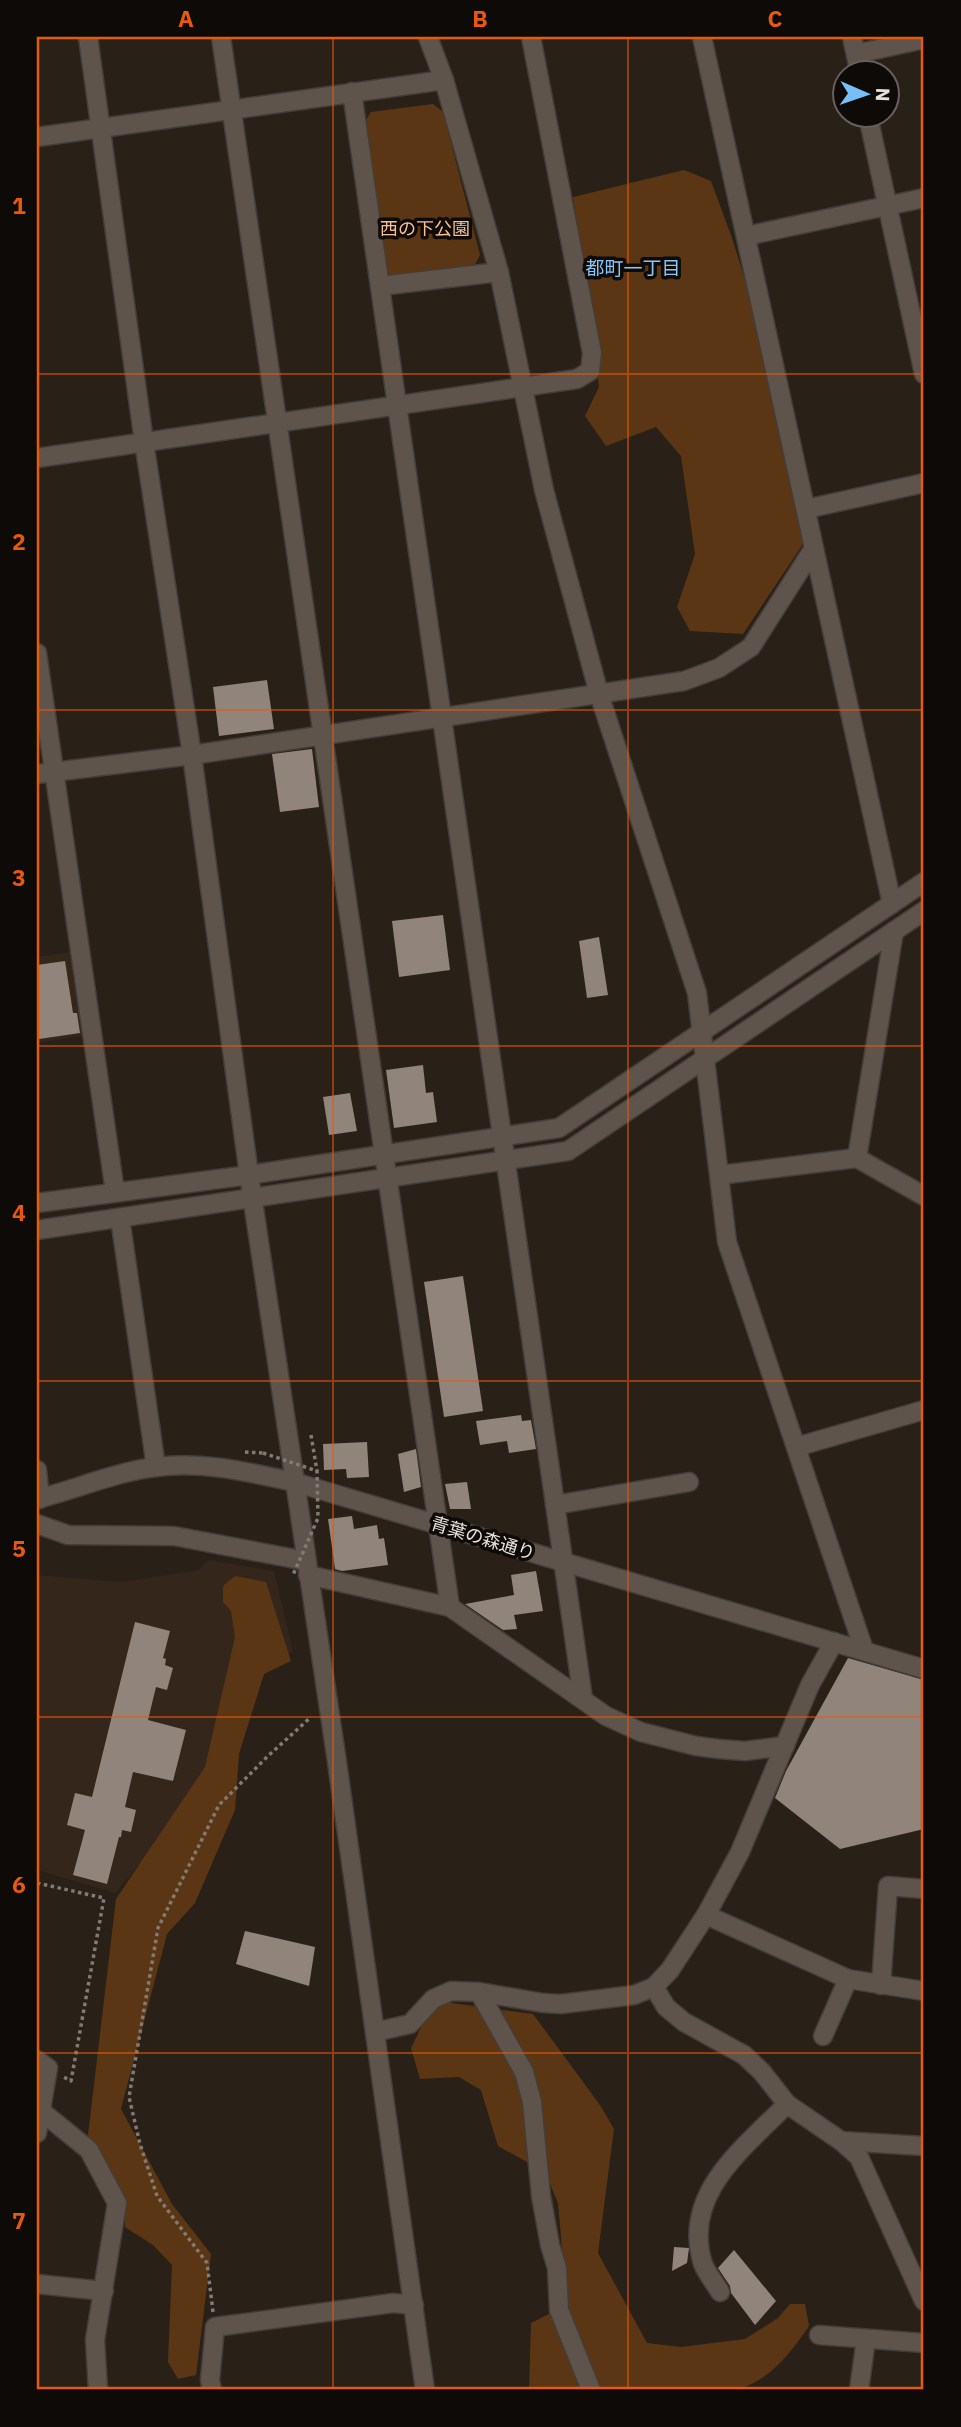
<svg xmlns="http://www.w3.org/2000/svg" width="961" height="2427" font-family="'IBM Plex Sans','Noto Sans JP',sans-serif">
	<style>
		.built { fill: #34261a }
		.green { fill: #5b3614 }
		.building { fill: #90847b }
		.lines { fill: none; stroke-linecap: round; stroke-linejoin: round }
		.minor-casing { stroke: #443d38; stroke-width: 21 }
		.path { stroke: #827b74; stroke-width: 3.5; stroke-dasharray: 3.5 3.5; stroke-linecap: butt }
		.minor { stroke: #5f544b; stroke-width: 18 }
		.path-bridge { stroke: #827b74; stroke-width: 3.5; stroke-dasharray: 3.5 3.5; stroke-linecap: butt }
		.grid { fill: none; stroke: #e8590c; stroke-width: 2; stroke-opacity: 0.55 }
		.labels { text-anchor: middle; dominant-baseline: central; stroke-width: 7; stroke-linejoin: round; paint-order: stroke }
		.park-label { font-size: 18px; fill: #f7be8f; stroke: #0e0a07 }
		.street-label { font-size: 18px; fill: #e7e1dc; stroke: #0e0a07 }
		.neighbourhood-label { font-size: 19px; fill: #84c6fa; stroke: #0e0a07 }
		.neatline { fill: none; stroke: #e8590c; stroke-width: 2.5 }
		.grid-label { font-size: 23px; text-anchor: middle; font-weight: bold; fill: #e8590c }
	</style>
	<rect width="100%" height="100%" fill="#292018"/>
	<g class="built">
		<polygon points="70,952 82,1036 37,1043 37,957"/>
		<polygon points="208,1560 274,1571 293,1652 239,1669 193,1801 115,1893 37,1870 37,1575 122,1582 199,1570"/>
	</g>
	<g class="green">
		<polygon points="433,104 443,112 480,255 473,268 394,279 385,272 364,123 371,112"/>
		<polygon points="684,170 711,181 732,238 754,309 805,541 743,634 690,631 677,607 695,554 681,456 656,427 606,446 585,416 599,387 573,197"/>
		<polygon points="235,1576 266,1582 291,1661 264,1674 239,1754 235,1810 195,1903 167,1934 121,2109 172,2204 211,2254 196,2375 178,2379 168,2362 172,2265 153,2245 125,2227 125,2199 88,2135 116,1899 205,1767 235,1637 231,1611 223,1602 223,1586"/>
		<path d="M444 2002 533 2014 600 2105 614 2129 598 2253 647 2343 681 2347 745 2339 778 2318 790 2304H805L809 2326C790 2354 767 2384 733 2390H529L531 2323 567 2305 558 2203 545 2172 498 2146 481 2090 459 2077 420 2079 411 2048 425 2019Z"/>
	</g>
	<g class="building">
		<polygon points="267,680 274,729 219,736 213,687"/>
		<polygon points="312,749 319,807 280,812 272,754"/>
		<polygon points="443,915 450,970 399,977 392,921"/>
		<polygon points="599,937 608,995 587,998 579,941"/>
		<polygon points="65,961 73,1013 77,1013 80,1033 39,1039 37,1020 37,965"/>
		<polygon points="423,1065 426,1093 433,1092 437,1122 394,1128 386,1070"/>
		<polygon points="350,1093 357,1131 329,1135 323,1097"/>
		<polygon points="463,1276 483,1411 444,1417 424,1282"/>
		<polygon points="521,1415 522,1421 531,1420 536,1449 509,1453 507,1441 480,1445 476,1421"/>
		<polygon points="367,1442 369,1477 347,1478 346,1469 324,1470 323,1444"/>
		<polygon points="416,1449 421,1487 404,1492 398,1454"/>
		<polygon points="467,1482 471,1509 450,1509 445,1484"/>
		<polygon points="352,1516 354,1529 377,1525 379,1539 384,1538 388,1565 342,1571 335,1569 328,1519"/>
		<polygon points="536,1571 543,1611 514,1615 517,1629 503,1630 465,1604 514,1595 511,1575"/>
		<polygon points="135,1622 170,1631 163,1658 166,1659 165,1665 173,1668 167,1690 156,1687 148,1720 186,1730 173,1781 133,1772 125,1807 136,1810 131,1832 122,1830 121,1837 119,1837 107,1884 73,1875 85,1830 67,1825 75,1793 92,1797"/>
		<polygon points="848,1658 924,1680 924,1829 840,1849 775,1798 786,1771"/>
		<polygon points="245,1931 315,1947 309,1986 236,1964"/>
		<polygon points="674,2247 689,2248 687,2263 672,2271"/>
		<polygon points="734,2250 776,2301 755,2325 731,2293 730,2286 718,2268"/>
	</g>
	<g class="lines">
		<g class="minor-casing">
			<g id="minor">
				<polyline points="88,37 144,442 192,755 249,1175 337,1762 425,2390"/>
				<polyline points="221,37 450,1607"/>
				<polyline points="428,37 444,80 499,272 544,490 599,694 697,993 727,1242 864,1650"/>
				<polyline points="702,37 892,904"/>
				<polyline points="852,37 860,74"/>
				<polyline points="856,54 924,39"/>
				<polyline points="352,92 583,1699"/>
				<polyline points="868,116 924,374"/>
				<polyline points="37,137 444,80"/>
				<polyline points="746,236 924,198"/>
				<polyline points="380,286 499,272"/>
				<polyline points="37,458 577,379 590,371 592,353 531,37"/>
				<polyline points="806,509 924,483"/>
				<polyline points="37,653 115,1192"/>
				<polyline points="37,774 192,755 684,681 719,668 751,647 814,548"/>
				<polyline points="857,1158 894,931"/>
				<polyline points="720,1175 857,1158 924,1196"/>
				<polyline points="37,1203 249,1175 559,1128 924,882"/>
				<polyline points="120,1218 156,1467"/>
				<polyline points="37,1230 568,1151 924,911"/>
				<polyline points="796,1447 924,1410"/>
				<polyline points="37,1470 40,1499"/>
				<path d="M37 1499C77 1489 115 1472 156 1467 203 1461 248 1472 294 1482L924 1669"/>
				<polyline points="555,1505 689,1482"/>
				<polyline points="37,1524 68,1535 174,1536 306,1561"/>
				<polyline points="308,1575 450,1607 606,1716 641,1732 696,1746 719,1749 745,1751 785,1746"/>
				<polyline points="706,1915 848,1979 924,1991"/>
				<polyline points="881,1985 888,1886 924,1889"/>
				<polyline points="654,1987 666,2007 684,2022 744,2055 762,2072 787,2104 841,2141 859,2157 924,2301"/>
				<polyline points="479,1992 524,2072 532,2102 541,2196 550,2245 557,2268 559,2310 591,2390"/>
				<polyline points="375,2032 410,2024 433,1999 451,1991 479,1992 543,2003 561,2004 634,1995 654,1987 670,1970 706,1915 740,1852 810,1685 834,1642"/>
				<polyline points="823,2036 848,1979"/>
				<polyline points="37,2060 48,2068 37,2133"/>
				<polyline points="41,2111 89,2150 117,2203 95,2340 98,2390"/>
				<polyline points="841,2141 924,2146"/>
				<polyline points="37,2284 104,2291"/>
				<path d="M720 2292C715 2283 707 2274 703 2264 681 2194 743 2149 787 2104"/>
				<polyline points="819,2335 924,2343"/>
				<polyline points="212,2390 210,2380 215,2327 393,2303 414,2305"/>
				<polyline points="859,2390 866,2339"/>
			</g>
		</g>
		<g class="path">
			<polyline points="311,1435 317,1471"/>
			<polyline points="245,1452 263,1453"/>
			<polyline points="37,1883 104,1898 71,2081 62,2076"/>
			<polyline points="213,2312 207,2263 157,2196 140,2144 129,2097 158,1928 219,1805 268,1756 311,1717"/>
		</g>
		<use href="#minor" class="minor"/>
		<polyline class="path-bridge" points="263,1453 317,1471 318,1518 293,1575"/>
	</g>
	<path class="grid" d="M333 37V2390M628 37V2390M37 374H924M37 710H924M37 1046H924M37 1381H924M37 1717H924M37 2053H924"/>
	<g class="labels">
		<g class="park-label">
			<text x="425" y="228">西の下公園</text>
		</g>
		<g class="street-label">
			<text transform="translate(483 1538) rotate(17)">青葉の森通り</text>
		</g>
		<g class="neighbourhood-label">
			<text x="633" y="268">都町一丁目</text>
		</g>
	</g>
	<rect width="961" height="2427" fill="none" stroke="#0e0a07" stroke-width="77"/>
	<g transform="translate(866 94) rotate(92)"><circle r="33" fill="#0e0a07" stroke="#65605c" stroke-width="2"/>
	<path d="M0-5L12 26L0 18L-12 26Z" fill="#78bff7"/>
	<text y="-10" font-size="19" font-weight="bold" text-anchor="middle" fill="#e7e1dc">N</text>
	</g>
	<rect x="38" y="38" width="884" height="2350" class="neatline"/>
	<g class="grid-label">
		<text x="186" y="27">A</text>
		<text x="480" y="27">B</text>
		<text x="775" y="27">C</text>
		<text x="19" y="214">1</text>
		<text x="19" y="550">2</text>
		<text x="19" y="886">3</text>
		<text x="19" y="1221">4</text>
		<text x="19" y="1557">5</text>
		<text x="19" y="1893">6</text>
		<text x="19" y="2229">7</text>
	</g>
</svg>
